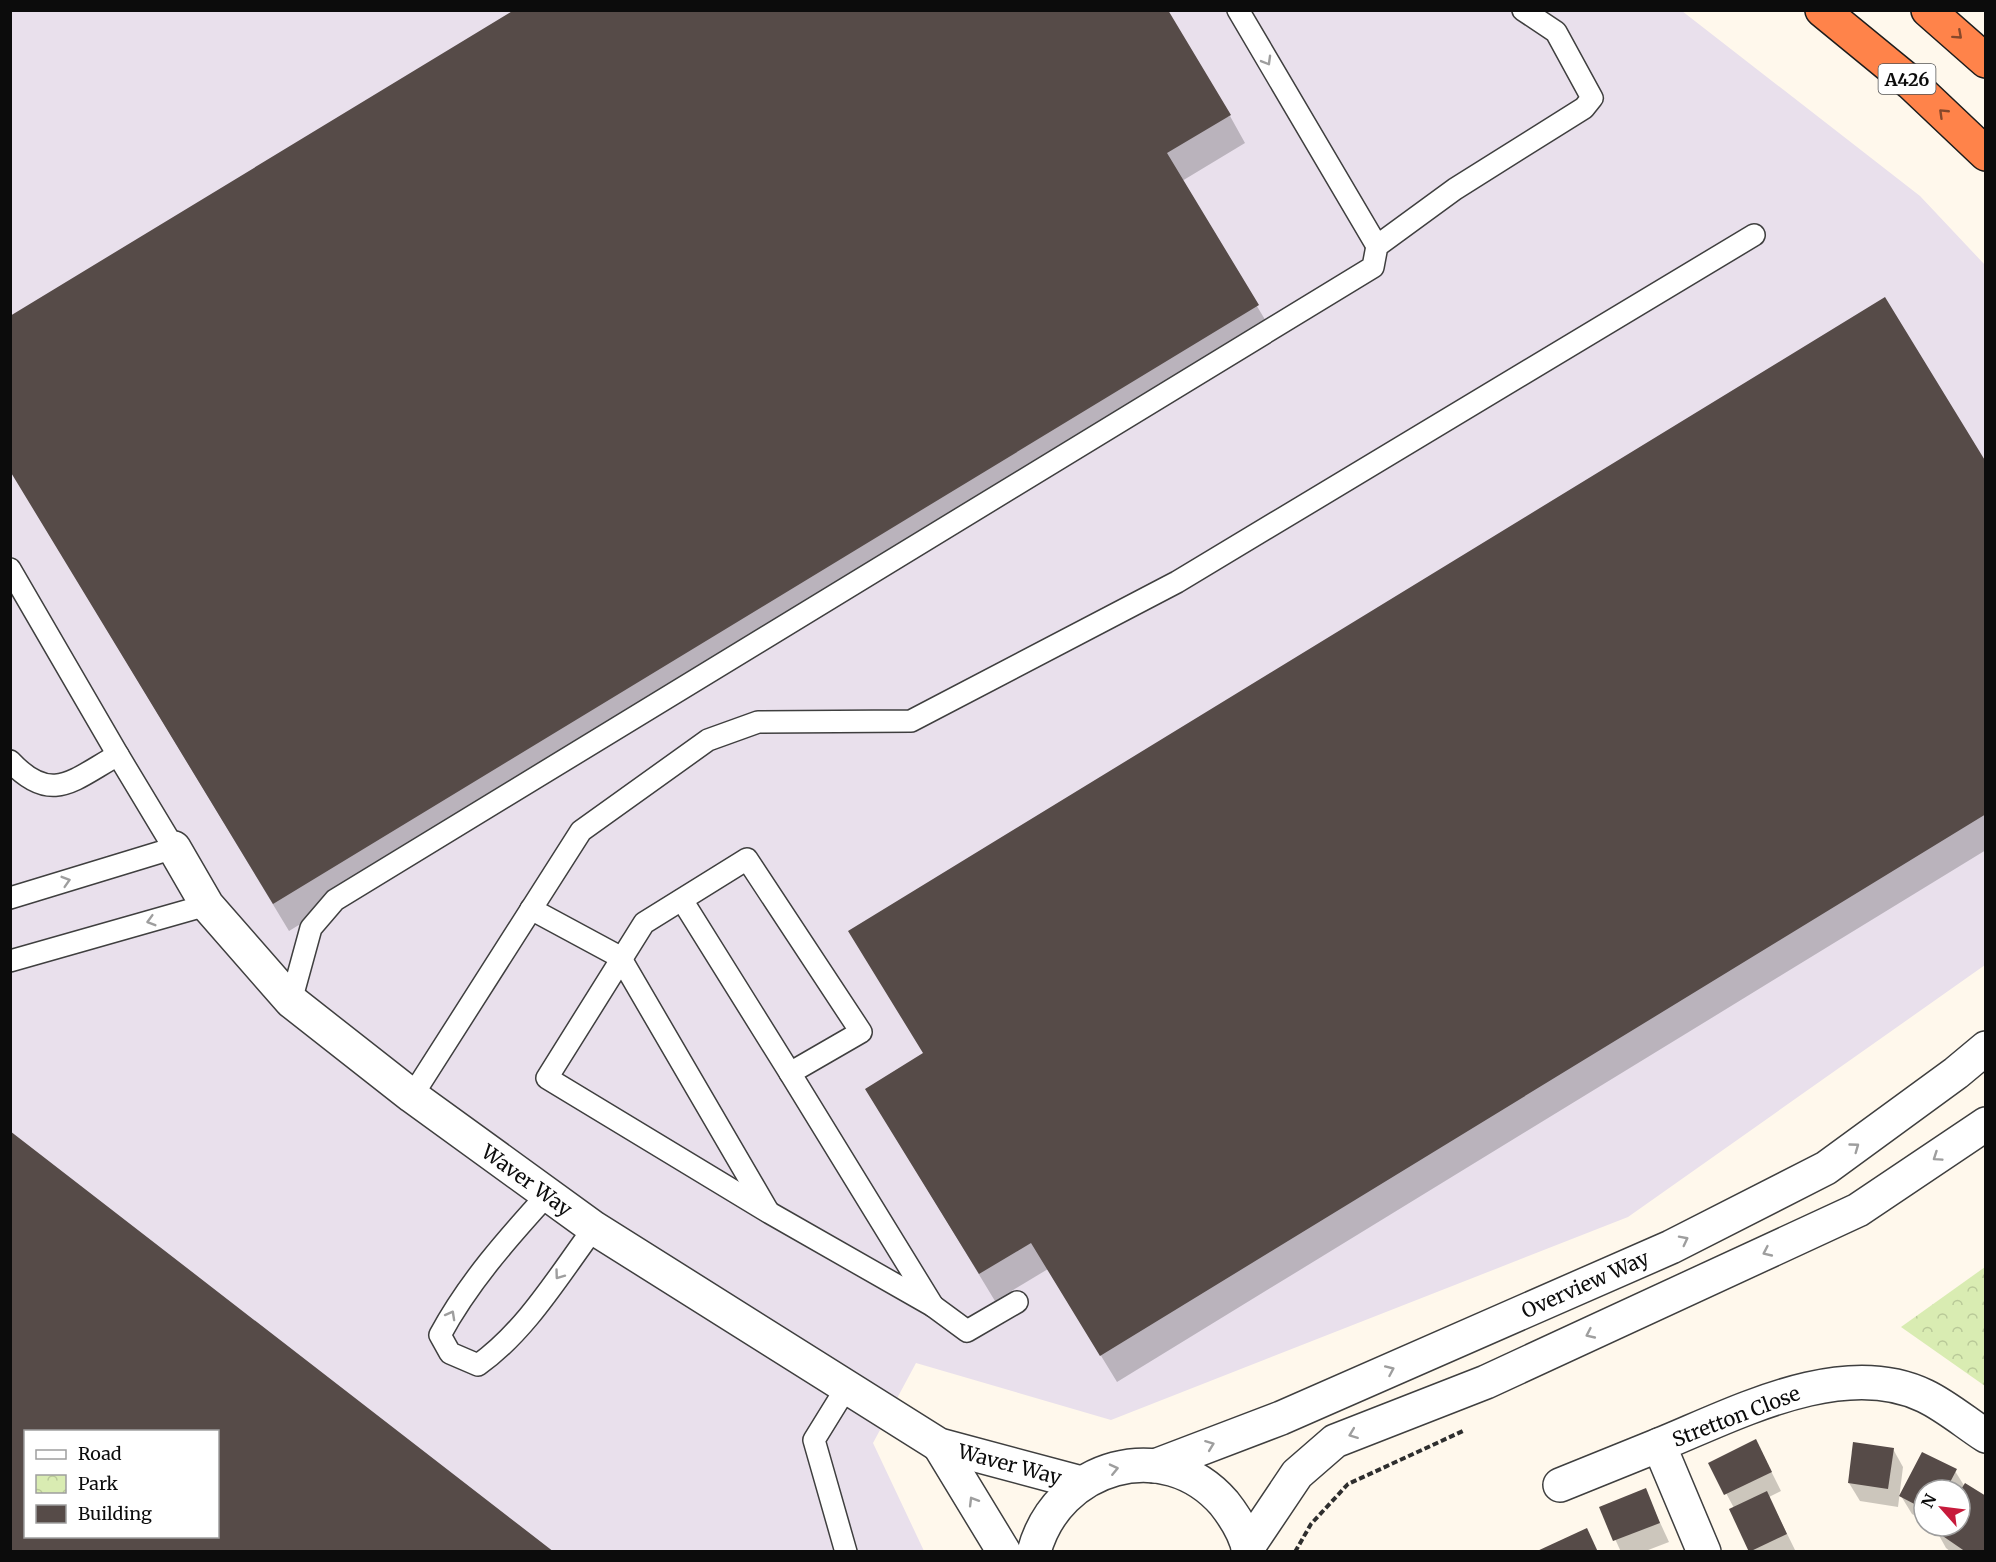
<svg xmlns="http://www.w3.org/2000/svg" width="1996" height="1562" font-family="Merriweather,serif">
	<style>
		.industrial { fill: #e9e0ec; fill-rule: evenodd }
		.park { fill: url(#park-crowns) }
		.shadow { fill: #0003; fill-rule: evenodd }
		.building { fill: #564b48; fill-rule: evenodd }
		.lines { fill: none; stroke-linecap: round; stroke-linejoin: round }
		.lane-casing { stroke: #3f3f3f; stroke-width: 24 }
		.street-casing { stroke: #3f3f3f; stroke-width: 36 }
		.highway-casing { stroke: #1d1d1d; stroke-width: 36 }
		.path { stroke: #2e2e2e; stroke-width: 4; stroke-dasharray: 6 3; stroke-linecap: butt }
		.lane { stroke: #fff; stroke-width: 21 }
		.street { stroke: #fff; stroke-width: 33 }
		.highway { stroke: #ff834a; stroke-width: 33 }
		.oneway { stroke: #86482b }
		.oneway2 { stroke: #9e9e9e }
		.labels { text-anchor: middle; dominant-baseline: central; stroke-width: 6; stroke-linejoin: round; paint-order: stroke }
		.shield { fill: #fff; stroke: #555; stroke-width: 1.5 }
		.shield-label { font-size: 18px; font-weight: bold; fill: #0c0c0c }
		.street-label { font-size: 20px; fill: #0c0c0c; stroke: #fff }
	</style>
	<defs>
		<pattern id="park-crowns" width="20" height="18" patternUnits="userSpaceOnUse" patternTransform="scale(1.5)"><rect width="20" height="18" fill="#d9ecb2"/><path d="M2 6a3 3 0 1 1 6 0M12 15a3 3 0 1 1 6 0" fill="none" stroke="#b9c998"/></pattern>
	</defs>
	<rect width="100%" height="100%" fill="#fff8ec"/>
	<path class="industrial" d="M11 11H1682L1920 196 1985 265V965L1628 1217 1111 1420 916 1363 873 1443 924 1551 11 1552ZM26 1432H218V1536H26Z"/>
	<polygon class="park" points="1985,1267 1985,1386 1901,1327"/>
	<g class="shadow">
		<polygon points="1230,116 1245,143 1182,181 1273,333 289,931 10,469"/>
		<polygon points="1986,465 1986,850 1117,1382 1048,1269 995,1301 883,1116 924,1054"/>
		<path d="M10 1133 551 1552H10ZM26 1432H218V1536H26Z"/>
		<polygon points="1756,1441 1781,1491 1769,1497 1796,1552 1751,1552 1731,1509 1734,1508 1710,1463"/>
		<polygon points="1893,1449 1903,1467 1898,1507 1860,1501 1849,1483"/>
		<polygon points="1955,1471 1965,1487 1986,1552 1951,1552 1946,1548 1936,1530 1937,1527 1935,1526 1960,1526 1960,1490 1924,1490 1924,1521 1912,1514 1901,1496"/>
		<polygon points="1645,1490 1669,1542 1643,1552 1621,1552 1601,1508"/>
	</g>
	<g class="building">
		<polygon points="514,10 1168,10 1231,115 1167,153 1259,305 273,904 10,471 10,316"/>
		<polygon points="1885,297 1986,462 1986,814 1100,1356 1031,1243 979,1274 865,1089 923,1053 848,931"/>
		<path d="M10 1131 554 1552H10ZM26 1432H218V1536H26Z"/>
		<polygon points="1756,1439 1772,1472 1724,1495 1708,1463"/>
		<polygon points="1853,1442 1894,1448 1888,1489 1848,1483"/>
		<polygon points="1922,1452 1957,1469 1946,1490 1924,1490 1924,1509 1899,1496"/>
		<polygon points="1965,1483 1986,1496 1986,1552 1966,1552 1934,1530 1936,1526 1960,1526 1960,1491"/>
		<polygon points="1646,1488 1660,1523 1613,1541 1599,1507"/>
		<polygon points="1767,1491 1787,1534 1749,1552 1729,1509"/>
		<polygon points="1587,1528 1598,1552 1535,1552"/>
	</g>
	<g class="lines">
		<g class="lane-casing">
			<g id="lane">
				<polyline points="1238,10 1377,246"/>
				<polyline points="10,569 118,755"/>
				<path d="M10 761C52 806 74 779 118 755L174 848 10 898"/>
				<polygon points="747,859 861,1032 790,1073 933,1306 770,1213 547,1078 644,923"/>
				<polyline points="682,900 790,1073"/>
				<polyline points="531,909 620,957 768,1211"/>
				<polyline points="10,961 207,905"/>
				<polyline points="291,1001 311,928 335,900 1373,267 1377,246 1455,189 1584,108 1592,98 1556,32 1523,10"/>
				<polyline points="412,1096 581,831 708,740 758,722 911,721 1177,582 1754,235"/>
				<path d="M547 1195C507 1239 468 1283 440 1335L450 1353 478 1365C526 1331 559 1275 594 1228"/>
				<polyline points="933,1306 967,1331 1017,1302"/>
				<polyline points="846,1552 814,1440 848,1385"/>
			</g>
		</g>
		<g class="street-casing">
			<g id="street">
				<polyline points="174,848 207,905 291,1001 412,1096 594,1228 939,1445 1081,1483"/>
				<polyline points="939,1445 1004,1552"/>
				<polyline points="1155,1466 1281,1418 1671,1247 1826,1168 1956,1073 1986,1048"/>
				<polyline points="1560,1485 1659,1445"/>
				<polyline points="1248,1547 1297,1474 1335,1441 1486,1382 1858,1210 1986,1124"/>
				<path d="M1034 1552C1057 1465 1164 1434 1224 1503 1235 1517 1246 1534 1249 1552"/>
				<path d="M1704 1552 1659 1445C1735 1414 1843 1356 1925 1396 1946 1406 1966 1423 1986 1436"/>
			</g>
		</g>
		<g class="highway-casing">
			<g id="highway">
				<polyline points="1822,10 1911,83 1986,154"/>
				<polyline points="1928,10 1986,61"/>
			</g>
		</g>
		<polyline class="path" points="1295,1552 1311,1524 1348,1484 1463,1431"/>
		<use href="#lane" class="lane"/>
		<use href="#street" class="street"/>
		<use href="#highway" class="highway"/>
	</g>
	<defs><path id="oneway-chevron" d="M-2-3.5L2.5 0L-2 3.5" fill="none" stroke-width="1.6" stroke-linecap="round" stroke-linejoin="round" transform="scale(1.5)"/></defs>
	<g class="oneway">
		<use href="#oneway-chevron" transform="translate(1958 35) rotate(42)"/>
		<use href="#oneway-chevron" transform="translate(1943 113) rotate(-136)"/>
	</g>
	<g class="oneway2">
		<use href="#oneway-chevron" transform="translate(1267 61) rotate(60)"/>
		<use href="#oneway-chevron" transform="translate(66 881) rotate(-17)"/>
		<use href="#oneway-chevron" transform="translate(151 921) rotate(164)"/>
		<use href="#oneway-chevron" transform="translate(1855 1147) rotate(-36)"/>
		<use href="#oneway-chevron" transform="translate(1937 1157) rotate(146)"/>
		<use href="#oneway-chevron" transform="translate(1684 1240) rotate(-27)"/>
		<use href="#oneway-chevron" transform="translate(1767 1252) rotate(155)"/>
		<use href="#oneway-chevron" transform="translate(559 1275) rotate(126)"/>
		<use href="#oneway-chevron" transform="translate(451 1315) rotate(-61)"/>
		<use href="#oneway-chevron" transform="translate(1590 1334) rotate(155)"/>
		<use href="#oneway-chevron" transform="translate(1390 1370) rotate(-24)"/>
		<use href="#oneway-chevron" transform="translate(1353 1434) rotate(159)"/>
		<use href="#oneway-chevron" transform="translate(1210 1445) rotate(-21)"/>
		<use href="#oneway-chevron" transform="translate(1114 1469) rotate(-13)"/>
		<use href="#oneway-chevron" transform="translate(973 1501) rotate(-121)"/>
	</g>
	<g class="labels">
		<rect class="shield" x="1878.5" y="64" width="57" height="30" rx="4.5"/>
		<g class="shield-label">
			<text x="1907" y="79">A426</text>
		</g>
		<g class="street-label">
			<text transform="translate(527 1180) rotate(36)">Waver Way</text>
			<text transform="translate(1585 1284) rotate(-24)">Overview Way</text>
			<text transform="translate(1736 1416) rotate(-21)">Stretton Close</text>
			<text transform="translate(1010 1464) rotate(15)">Waver Way</text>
		</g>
	</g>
	<rect width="1996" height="1562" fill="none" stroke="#0c0c0c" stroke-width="24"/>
	<rect x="24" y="1430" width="195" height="108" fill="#ffffff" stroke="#9e9e9e" stroke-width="1.5"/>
	<rect x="36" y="1450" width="30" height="9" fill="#ffffff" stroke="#9e9e9e" stroke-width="1.5"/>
	<text x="78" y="1460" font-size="18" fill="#0c0c0c">Road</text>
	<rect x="36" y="1475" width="30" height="18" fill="url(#park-crowns)" stroke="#9e9e9e" stroke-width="1.5"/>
	<text x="78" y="1490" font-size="18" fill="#0c0c0c">Park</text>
	<rect x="36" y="1505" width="30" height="18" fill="#564b48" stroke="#9e9e9e" stroke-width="1.5"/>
	<text x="78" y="1520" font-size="18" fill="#0c0c0c">Building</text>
	<g transform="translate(1942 1508) rotate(298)"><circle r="28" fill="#ffffff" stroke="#9e9e9e" stroke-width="1.5"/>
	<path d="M0-4.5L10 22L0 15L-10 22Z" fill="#c71a3b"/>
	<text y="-9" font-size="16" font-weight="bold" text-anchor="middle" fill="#0c0c0c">N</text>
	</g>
</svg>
